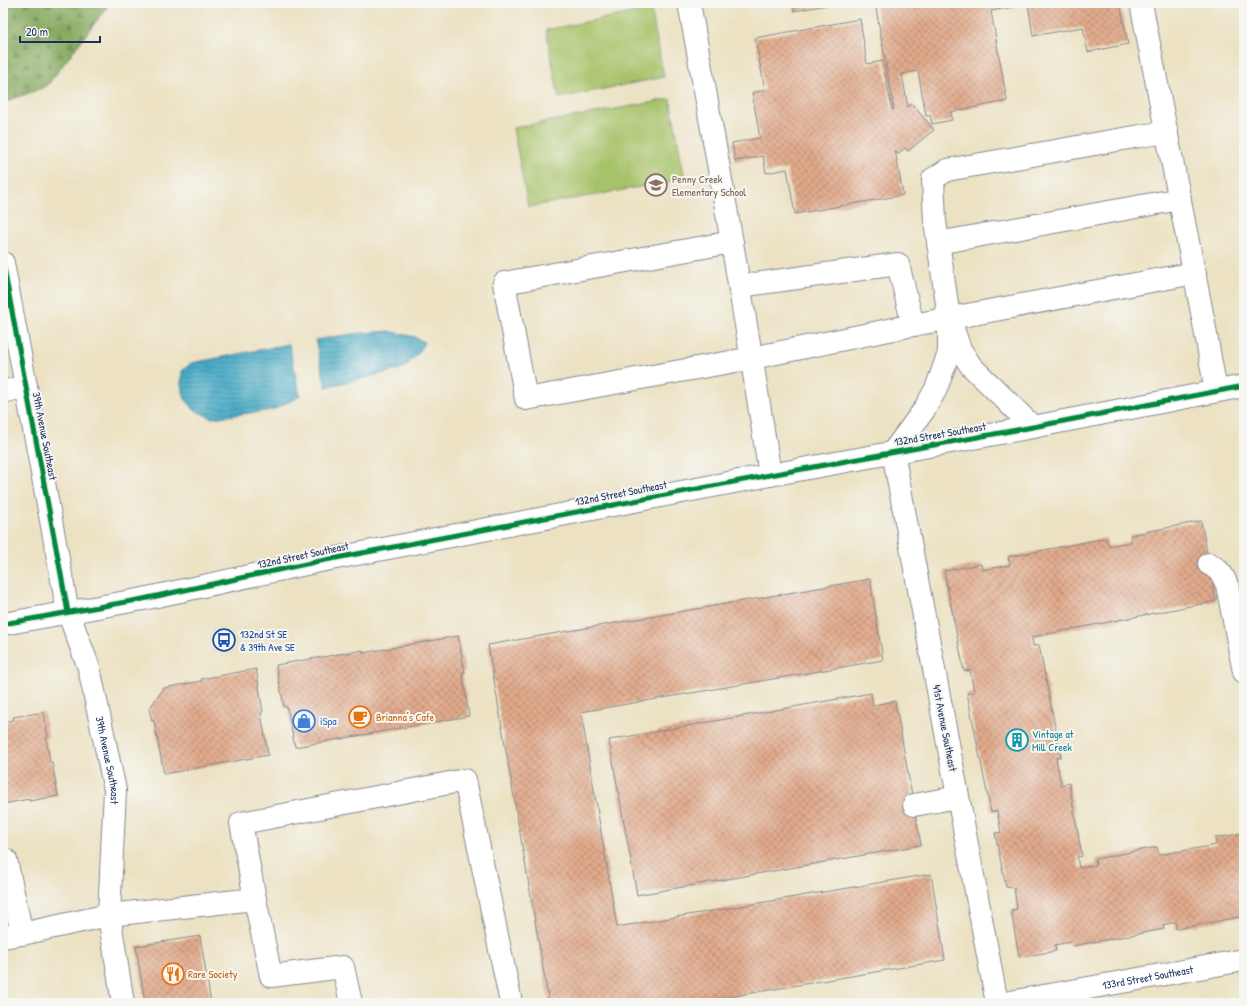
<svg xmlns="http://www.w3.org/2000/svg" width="1247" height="1006" font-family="'Patrick Hand',sans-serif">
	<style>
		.forest { fill: url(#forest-firs); stroke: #506c5e }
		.green { fill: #a7c269; stroke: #617864 }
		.water { fill: url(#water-rules); stroke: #306c91 }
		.building { fill: url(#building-cross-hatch) }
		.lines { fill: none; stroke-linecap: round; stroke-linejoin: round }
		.minor-casing { stroke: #848890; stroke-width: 24 }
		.major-casing { stroke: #848890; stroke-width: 24 }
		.minor { stroke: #fff; stroke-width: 22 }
		.major { stroke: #fff; stroke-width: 22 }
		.cycleway-casing { stroke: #f6f6f2; stroke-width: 8 }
		.cycleway { stroke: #00873e; stroke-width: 5 }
		.labels { text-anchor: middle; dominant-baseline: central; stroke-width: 4; stroke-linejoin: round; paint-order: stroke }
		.education-label { font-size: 11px; fill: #785e54; stroke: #f6f6f2; text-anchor: start }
		.street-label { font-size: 11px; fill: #1b2f5e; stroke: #f6f6f2 }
		.transit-label { font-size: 11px; fill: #164399; stroke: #f6f6f2; text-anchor: start }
		.food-label { font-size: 11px; fill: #c56008; stroke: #f6f6f2; text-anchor: start }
		.shop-label { font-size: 11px; fill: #366cbe; stroke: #f6f6f2; text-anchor: start }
		.culture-label { font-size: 11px; fill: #0d838f; stroke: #f6f6f2; text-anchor: start }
	</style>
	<defs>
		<pattern id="forest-firs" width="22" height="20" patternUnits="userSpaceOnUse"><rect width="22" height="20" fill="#85a85d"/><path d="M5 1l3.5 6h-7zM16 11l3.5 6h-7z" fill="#6c8950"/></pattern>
		<pattern id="water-rules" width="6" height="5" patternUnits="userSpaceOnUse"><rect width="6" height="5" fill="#45a9c4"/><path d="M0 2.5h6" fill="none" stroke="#398aa2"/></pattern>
		<pattern id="building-cross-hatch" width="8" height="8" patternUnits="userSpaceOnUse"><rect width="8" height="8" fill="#e2aa8b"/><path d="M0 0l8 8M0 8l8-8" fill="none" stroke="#b68b75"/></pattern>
	</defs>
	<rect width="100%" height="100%" fill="#f6f6f2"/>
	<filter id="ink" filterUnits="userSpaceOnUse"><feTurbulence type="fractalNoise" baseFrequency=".025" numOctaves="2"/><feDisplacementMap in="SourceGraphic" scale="8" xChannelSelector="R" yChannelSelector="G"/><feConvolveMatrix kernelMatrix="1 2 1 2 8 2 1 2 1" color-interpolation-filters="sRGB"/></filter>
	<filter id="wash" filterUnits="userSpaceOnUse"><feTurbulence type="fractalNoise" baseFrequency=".012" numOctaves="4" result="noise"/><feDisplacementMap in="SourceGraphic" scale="16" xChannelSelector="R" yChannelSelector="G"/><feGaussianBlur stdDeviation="0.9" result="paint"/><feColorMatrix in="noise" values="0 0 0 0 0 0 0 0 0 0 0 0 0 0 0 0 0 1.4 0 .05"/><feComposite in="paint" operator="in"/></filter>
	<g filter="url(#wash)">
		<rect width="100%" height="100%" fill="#ece2c3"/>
		<polygon class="forest" points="3,3 110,3 47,86 3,103"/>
		<g class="green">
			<polygon points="651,9 664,77 559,98 546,30"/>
			<polygon points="670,99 685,179 528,207 513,128"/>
		</g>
		<g class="water">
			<polygon points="389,331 415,337 424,342 420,351 403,369 326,387 315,340 351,334"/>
			<polygon points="289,344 300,396 273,410 212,418 194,410 185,399 181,385 182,371 191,363"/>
		</g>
		<g id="blocks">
			<g class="building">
				<polygon points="793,3 832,3 832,4 794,11"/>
				<polygon points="875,3 1120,3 1128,44 1088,52 1083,27 1033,36 1028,4 991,11 1007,101 951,112 952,120 932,124 930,115 926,116 918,71 902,74 908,107 912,104 934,130 908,151 905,148 898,154 895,150 903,195 795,214 787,169 766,173 763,156 735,161 732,143 760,138 752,93 765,90 755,38 860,19 867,64 883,61 892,110 894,109"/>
				<polygon points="1201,521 1216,601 1032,637 1033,646 1039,645 1061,757 1056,758 1061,785 1069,783 1082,856 1077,857 1079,868 1096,865 1095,859 1157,847 1159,855 1216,845 1215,838 1244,833 1244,916 1176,929 1175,922 1163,925 1164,929 1072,946 1070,942 1055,945 1056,951 1019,957 1011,910 1017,909 1014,888 1006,887 995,833 1001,832 997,811 991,812 967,693 974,692 970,670 964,671 944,571 981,564 982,570 1010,565 1008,557 1106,538 1108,546 1131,542 1130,535"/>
				<polygon points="870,579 883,660 581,712 617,927 931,874 945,960 693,1003 549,1003 488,645"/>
				<polygon points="458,636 465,672 462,672 469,716 295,747 287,707 284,707 276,665 363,650 363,653"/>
				<polygon points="256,669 263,712 261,713 268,755 164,774 154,721 152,721 149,709 164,688 202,681 201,679"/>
				<polygon points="871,693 873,705 895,701 921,845 637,895 609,740"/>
				<polygon points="44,712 48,738 46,738 50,762 52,762 58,796 29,801 29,799 3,804 3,722 14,720 13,717"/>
				<polygon points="200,936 211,1003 145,1003 136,946"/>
			</g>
		</g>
	</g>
	<g filter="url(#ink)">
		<use href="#blocks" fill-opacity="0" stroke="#848890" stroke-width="1"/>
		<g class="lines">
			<g class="minor-casing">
				<g id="minor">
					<path d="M689 3C718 160 746 317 770 475"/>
					<polyline points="1141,3 1203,318 1216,391"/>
					<polyline points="732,242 504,283 526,399 752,358 913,325 1195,273"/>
					<polyline points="938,243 1180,199"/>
					<path id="s1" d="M3 263 68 612 89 668 115 790 109 915 123 1003"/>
					<polyline points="740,286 898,264 913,325"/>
					<polyline points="953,329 960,349 971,366 1033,427"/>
					<polyline points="3,392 26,386"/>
					<path d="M1209 564C1219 569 1223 575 1227 585L1244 672"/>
					<polyline points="914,805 958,797"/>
					<polyline points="3,860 6,860 22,934"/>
					<polyline points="255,899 241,823 465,780 511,1003"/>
					<polyline points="3,937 22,934 109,915 255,899 271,976 343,967 351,1003"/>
					<polyline points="997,1003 893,452 924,410 936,389 949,353 949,318 935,221 933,179 947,170 1140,136 1167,132"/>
					<path id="s2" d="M1005 1003 1244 960"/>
				</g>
			</g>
			<g class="major-casing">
				<polyline id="major" points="3,624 143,599 315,562 770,475 1033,427 1244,386"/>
			</g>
			<use href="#minor" class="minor"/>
			<use href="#major" class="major"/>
			<g class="cycleway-casing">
				<g id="cycleway">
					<polyline points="3,263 68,612"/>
					<polyline points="3,624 143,599 315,562 770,475 1033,427 1244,386"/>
				</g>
			</g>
			<use href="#cycleway" class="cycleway"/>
		</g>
	</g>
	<defs>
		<g id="school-ring" transform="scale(1.15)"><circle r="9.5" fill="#f6f6f2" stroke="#8d6e63" stroke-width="1.5"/><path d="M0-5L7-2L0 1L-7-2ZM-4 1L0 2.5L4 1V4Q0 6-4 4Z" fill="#8d6e63"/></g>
		<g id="bus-ring" transform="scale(1.15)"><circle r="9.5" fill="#f6f6f2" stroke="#1a4fb4" stroke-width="1.5"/><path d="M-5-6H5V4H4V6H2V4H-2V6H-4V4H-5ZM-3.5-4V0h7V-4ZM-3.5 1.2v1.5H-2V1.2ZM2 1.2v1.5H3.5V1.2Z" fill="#1a4fb4"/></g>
		<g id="cafe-ring" transform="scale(1.15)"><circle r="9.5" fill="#f6f6f2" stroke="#e8710a" stroke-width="1.5"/><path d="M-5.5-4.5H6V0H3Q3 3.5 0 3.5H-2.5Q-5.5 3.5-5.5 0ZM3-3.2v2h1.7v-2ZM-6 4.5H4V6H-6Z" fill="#e8710a"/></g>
		<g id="shop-ring" transform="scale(1.15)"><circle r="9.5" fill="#f6f6f2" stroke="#3f7fe0" stroke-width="1.5"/><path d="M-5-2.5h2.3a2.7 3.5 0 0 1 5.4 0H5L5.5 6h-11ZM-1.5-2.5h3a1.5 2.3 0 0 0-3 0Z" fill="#3f7fe0"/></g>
		<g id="building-ring" transform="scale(1.15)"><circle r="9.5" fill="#f6f6f2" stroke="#0f9aa8" stroke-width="1.5"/><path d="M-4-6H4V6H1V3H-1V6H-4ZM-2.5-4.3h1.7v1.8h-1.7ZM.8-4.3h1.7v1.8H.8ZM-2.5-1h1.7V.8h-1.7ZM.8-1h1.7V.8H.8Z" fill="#0f9aa8"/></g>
		<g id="restaurant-ring" transform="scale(1.15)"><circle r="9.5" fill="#f6f6f2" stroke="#e8710a" stroke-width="1.5"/><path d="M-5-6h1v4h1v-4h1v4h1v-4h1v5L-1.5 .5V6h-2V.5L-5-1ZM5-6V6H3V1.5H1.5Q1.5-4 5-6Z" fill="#e8710a"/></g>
	</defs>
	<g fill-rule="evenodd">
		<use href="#school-ring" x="656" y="185"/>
		<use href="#bus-ring" x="224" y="640"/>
		<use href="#cafe-ring" x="360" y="717"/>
		<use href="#shop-ring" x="304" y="721"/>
		<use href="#building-ring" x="1017" y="740"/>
		<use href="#restaurant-ring" x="173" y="974"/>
	</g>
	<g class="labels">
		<g class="education-label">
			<text x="672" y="179">Penny Creek<tspan x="672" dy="13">Elementary School</tspan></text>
		</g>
		<g class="street-label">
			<text transform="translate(940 434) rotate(-10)">132nd Street Southeast</text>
			<text transform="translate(45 436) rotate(79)">39th Avenue Southeast</text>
			<text transform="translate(621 493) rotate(-11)">132nd Street Southeast</text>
			<text transform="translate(303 555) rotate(-12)">132nd Street Southeast</text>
			<text transform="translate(945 728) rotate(79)">41st Avenue Southeast</text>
			<text stroke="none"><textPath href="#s1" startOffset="509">39th Avenue Southeast</textPath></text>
			<text stroke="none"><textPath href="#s2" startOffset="145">133rd Street Southeast</textPath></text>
		</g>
		<g class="transit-label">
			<text x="240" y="634">132nd St SE<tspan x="240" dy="13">&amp; 39th Ave SE</tspan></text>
		</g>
		<g class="food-label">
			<text x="376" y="717">Brianna's Cafe</text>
			<text x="188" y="974">Rare Society</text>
		</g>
		<g class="shop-label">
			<text x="320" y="721">iSpa</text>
		</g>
		<g class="culture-label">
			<text x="1032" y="734">Vintage at<tspan x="1032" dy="13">Mill Creek</tspan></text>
		</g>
	</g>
	<rect width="1247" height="1006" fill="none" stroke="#f6f6f2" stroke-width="16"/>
	<path d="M20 36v6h80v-6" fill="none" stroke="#1b2f5e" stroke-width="2"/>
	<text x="26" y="36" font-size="12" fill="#1b2f5e" stroke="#f6f6f2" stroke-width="3" paint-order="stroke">20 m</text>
</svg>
